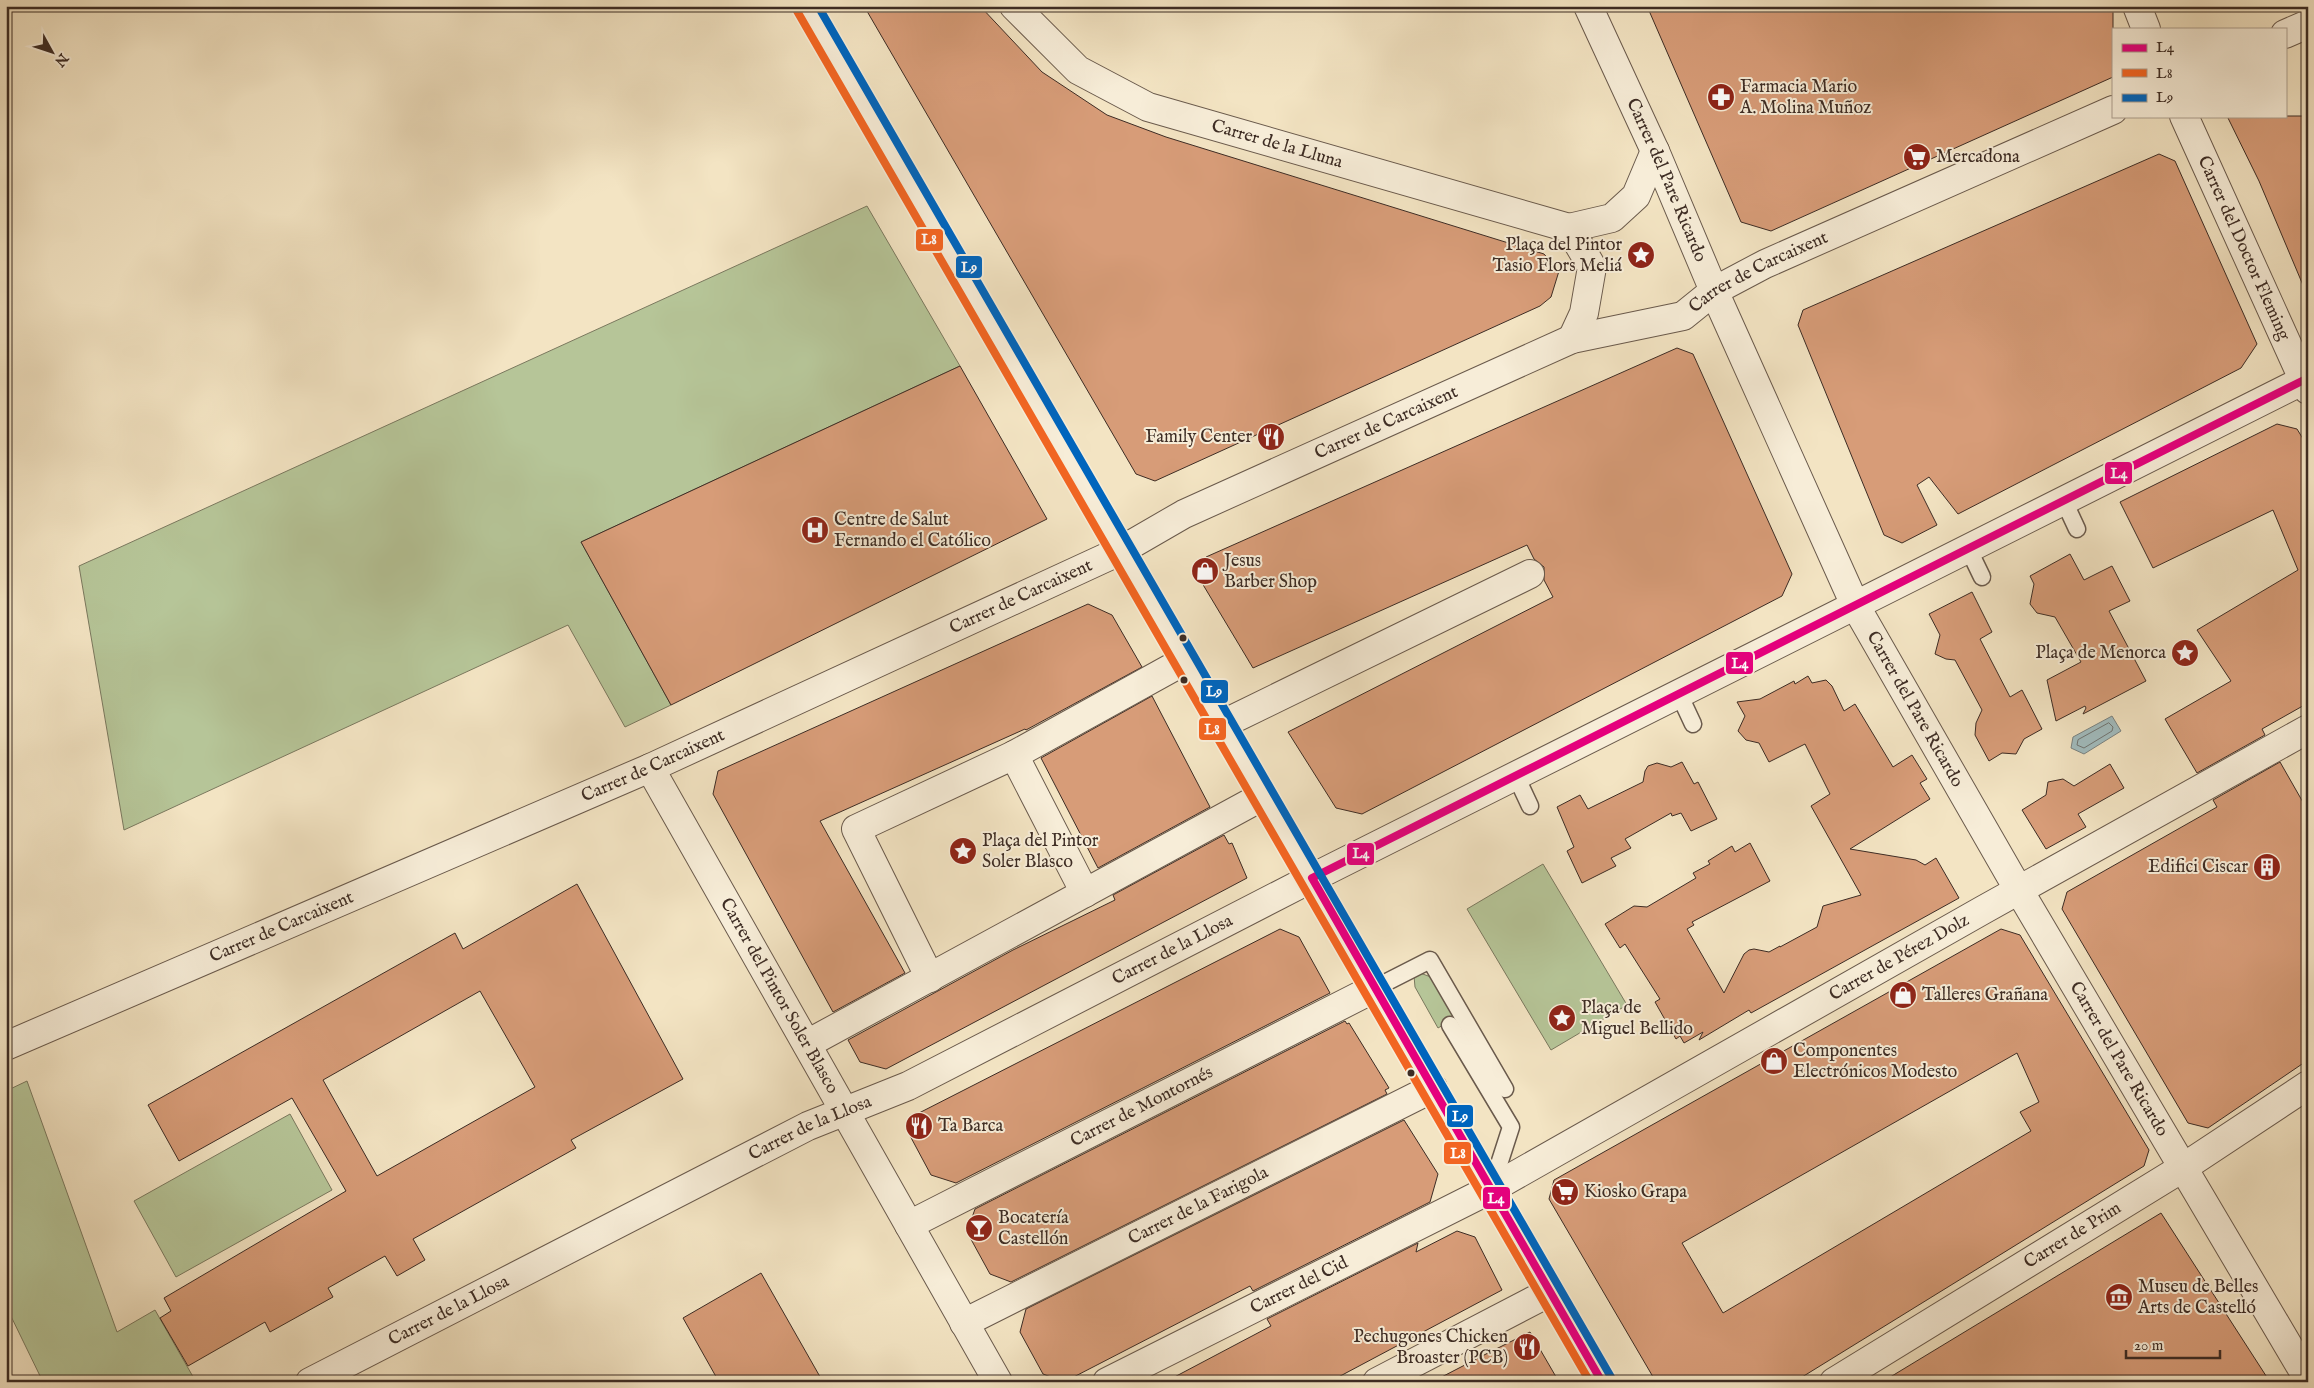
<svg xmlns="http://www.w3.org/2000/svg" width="2314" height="1388" font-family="'IM FELL English',serif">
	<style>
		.green { fill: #b6c598; stroke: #7a785e }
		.water { fill: #a1bcbf; stroke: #798281 }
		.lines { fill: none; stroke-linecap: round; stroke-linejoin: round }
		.shore { stroke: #6f7472; stroke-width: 1 }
		.building { fill: #d79c78; stroke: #3d2c24; fill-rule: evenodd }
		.lane-casing { stroke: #6a5a4c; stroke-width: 19 }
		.street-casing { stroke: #6a5a4c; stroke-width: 30 }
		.secondary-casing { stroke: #3d2c24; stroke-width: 30 }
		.lane { stroke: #f7edd8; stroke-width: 16 }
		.street { stroke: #f7edd8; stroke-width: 28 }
		.secondary { stroke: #f7edd8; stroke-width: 28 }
		.bus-1-casing { stroke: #f7edd8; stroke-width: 11 }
		.bus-2-casing { stroke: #f7edd8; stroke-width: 11 }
		.bus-3-casing { stroke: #f7edd8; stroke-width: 11 }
		.bus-1 { stroke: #e5007d; stroke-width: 8 }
		.bus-2 { stroke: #f26522; stroke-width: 8 }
		.bus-3 { stroke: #0065bd; stroke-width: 8 }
		.bus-dot { fill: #3d2c24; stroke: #f7edd8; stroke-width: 2 }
		.labels { text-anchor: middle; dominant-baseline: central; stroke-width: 4; stroke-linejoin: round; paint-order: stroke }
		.poi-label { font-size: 18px; fill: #3d2c24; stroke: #f7edd8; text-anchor: start }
		.street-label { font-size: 18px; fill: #3d2c24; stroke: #f7edd8 }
		.line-badge { stroke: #f7edd8; stroke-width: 2 }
		.badge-label { font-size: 14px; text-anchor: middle; font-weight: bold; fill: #fff }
	</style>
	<rect width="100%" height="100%" fill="#f3e4c3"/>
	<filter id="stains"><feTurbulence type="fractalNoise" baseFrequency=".004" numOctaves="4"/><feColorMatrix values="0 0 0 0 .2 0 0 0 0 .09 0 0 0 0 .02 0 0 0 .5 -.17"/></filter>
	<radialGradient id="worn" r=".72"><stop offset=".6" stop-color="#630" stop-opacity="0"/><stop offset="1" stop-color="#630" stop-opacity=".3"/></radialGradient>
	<g class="green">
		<polygon points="867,206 960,366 581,542 671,705 625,727 568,625 124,830 79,566"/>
		<polygon points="1543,864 1627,1005 1551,1050 1467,909"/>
		<polygon points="1420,973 1431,977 1455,1018 1438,1028 1415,987 1414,976"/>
		<polygon points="27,1081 117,1332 155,1310 196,1382 43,1382 6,1306 6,1091"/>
		<polygon points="290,1114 332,1190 176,1277 134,1201"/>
	</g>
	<polygon class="water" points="2112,716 2121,731 2084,754 2071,748 2073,737"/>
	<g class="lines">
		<polygon class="shore" points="2109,723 2113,727 2112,731 2084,748 2077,745 2078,740"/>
	</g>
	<g class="building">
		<polygon points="864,6 980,6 1042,72 1107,115 1166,137 1544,254 1559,271 1551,297 1540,306 1155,481 1136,474"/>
		<polygon points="1647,6 2113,6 2113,77 1771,231 1741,222"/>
		<polygon points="2227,116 2308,116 2308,297 2259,181"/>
		<polygon points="2159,154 2175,161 2257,344 2241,368 1958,514 1929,477 1917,485 1937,525 1902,543 1884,535 1798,325 1803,310"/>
		<polygon points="1677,348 1693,354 1792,574 1782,596 1362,814 1336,808 1288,732 1553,597 1544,580 1544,567 1534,559 1527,545 1253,668 1199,578 1206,557"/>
		<polygon points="960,366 1047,519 671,705 581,542"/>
		<polygon points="2277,424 2297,429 2308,447 2308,703 2262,729 2265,735 2197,773 2165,719 2231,681 2197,630 2298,570 2273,510 2153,568 2120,502"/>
		<polygon points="2070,554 2084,580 2112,566 2130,601 2109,611 2146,681 2083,714 2086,708 2085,706 2056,721 2047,680 2081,662 2055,617 2037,613 2030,604 2034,584 2030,576"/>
		<polygon points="1972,592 1992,632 1980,639 2010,697 2022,690 2042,729 2024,739 2016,754 2002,753 1989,761 1975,735 1976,723 1982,710 1955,660 1946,659 1935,654 1940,635 1929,614"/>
		<polygon points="1088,604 1112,615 1142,667 1026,730 1025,729 820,821 905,973 833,1012 713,794 718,771"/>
		<polygon points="1808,676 1812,683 1826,680 1832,686 1844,711 1855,704 1893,767 1912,755 1927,779 1920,783 1930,799 1850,849 1916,860 1925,865 1936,858 1959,898 1751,1013 1749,1010 1699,1040 1703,1032 1684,1043 1680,1036 1676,1039 1655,1002 1660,999 1625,944 1620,948 1605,924 1634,906 1647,907 1696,878 1693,873 1710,864 1708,861 1732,846 1735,852 1750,843 1770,881 1692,922 1694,925 1687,929 1724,993 1744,954 1749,950 1754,949 1769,952 1780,946 1780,947 1817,927 1823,906 1861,895 1811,806 1830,794 1805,744 1769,762 1759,743 1746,740 1738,731 1745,716 1737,702 1760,699 1794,681 1795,684"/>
		<polygon points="1152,696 1210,807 1098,868 1041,758"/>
		<polygon points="1682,762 1694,784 1698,782 1717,819 1691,831 1681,813 1672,816 1671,813 1625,839 1631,848 1611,858 1616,866 1582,883 1567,851 1574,847 1557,807 1580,795 1588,809 1643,782 1645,771 1648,766 1657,763 1671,767"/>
		<polygon points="2280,762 2308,811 2308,1060 2208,1128 2188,1123 2062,909 2067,892 2217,807 2213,800"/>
		<polygon points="2110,764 2124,788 2078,814 2086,827 2046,849 2022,810 2046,795 2048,782 2063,779 2074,786"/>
		<polygon points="1224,835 1229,844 1232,843 1247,878 886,1069 860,1062 848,1040 1013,950 1115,900 1113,895"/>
		<path d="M577 884 683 1079 571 1140 576 1148 413 1239 425 1260 397 1276 385 1256 328 1288 333 1297 270 1332 265 1322 188 1366 160 1318 171 1311 164 1298 346 1191 292 1098 179 1161 148 1105 455 933 463 949ZM480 991 535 1087 377 1176 323 1080Z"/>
		<polygon points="1280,929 1299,937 1330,993 956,1183 931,1175 908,1132 917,1114"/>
		<path d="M2001 929 2020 935 2149 1150 2144 1166 1794 1382H1656L1549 1199 1554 1180ZM2017 1053 2039 1102 2020 1112 2031 1131 1723 1313 1682 1243Z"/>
		<polygon points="1345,1021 1347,1024 1349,1023 1389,1088 1385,1090 1387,1094 1011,1282 990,1274 967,1232 975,1209"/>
		<polygon points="1404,1120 1438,1174 1430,1202 1253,1291 1250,1286 1064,1382 1043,1374 1020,1332 1026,1309"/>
		<polygon points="2161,1213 2270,1382 1882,1382"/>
		<polygon points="1457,1231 1475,1237 1502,1290 1329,1382 1165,1382 1271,1326 1267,1319 1418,1243 1416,1252"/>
		<polygon points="761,1273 823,1382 719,1382 683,1318"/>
		<polygon points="1530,1332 1559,1382 1432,1382 1488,1353"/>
	</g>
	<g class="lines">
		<g class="lane-casing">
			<g id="lane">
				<polyline points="2064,501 2077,529"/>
				<polyline points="1968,548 1982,577"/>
				<polyline points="1679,694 1693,724"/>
				<polyline points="1516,776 1530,806"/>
				<polyline points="1375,988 1430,960 1505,1089"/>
				<polyline points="1450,1025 1511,1127 1491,1189"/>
			</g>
		</g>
		<g class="street-casing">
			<g id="street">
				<path id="s1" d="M1014 6 1078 70 1148 107 1569 228 1592 267 1584 313 1572 339"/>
				<path id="s2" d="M1588 6 1655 151 1714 291 1855 605 2010 875 2308 1379"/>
				<polyline points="2137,6 2146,29"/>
				<polyline points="2285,34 2308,24"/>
				<path id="s3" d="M2184 116 2308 390"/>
				<polyline points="1569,228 1612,218 1636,196 1655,151"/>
				<polyline points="1221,725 1530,574"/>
				<polyline points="1014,755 1184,661"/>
				<path id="s4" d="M650 768 998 1382"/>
				<polyline points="930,978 856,829 1014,755 1085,893"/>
				<polyline points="807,1044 1263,796"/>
				<path id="s5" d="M6 1046 650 768 1120 551 1184 514 1572 339 1683 316 1714 291 1765 264 2113 110"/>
				<path id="s6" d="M909 1225 1375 988"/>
				<path id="s7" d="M964 1323 1433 1088"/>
				<path id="s8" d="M310 1382 808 1126 908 1086 1312 878 2308 378"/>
				<path id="s9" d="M1107 1382 1491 1189 1983 910 2308 729"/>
				<polyline points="1377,1382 1550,1292"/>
				<path id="s10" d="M1834 1382 2184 1167 2308 1085"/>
			</g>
		</g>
		<g class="secondary-casing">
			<polyline id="secondary" points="806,6 1602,1382"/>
		</g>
		<use href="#lane" class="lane"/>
		<use href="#street" class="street"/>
		<use href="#secondary" class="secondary"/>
		<g class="bus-1-casing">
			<polyline id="bus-1" points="1602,1382 1312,878 2308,378"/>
		</g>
		<g class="bus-2-casing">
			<polyline id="bus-2" points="797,11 1590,1382"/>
		</g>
		<g class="bus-3-casing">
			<polyline id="bus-3" points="818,6 1611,1377"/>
		</g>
		<use href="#bus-1" class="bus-1"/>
		<use href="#bus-2" class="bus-2"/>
		<use href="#bus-3" class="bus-3"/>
	</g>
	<defs>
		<g id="pharmacy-disc" transform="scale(1.4375)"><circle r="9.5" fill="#8f2418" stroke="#f7edd8"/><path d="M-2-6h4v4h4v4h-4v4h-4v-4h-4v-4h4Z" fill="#fff"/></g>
		<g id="supermarket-disc" transform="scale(1.4375)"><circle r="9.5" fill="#8f2418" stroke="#f7edd8"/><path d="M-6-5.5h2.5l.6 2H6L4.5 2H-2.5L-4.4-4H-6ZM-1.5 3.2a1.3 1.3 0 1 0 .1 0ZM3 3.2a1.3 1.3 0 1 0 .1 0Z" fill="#fff"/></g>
		<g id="sight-disc" transform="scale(1.4375)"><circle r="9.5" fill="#8f2418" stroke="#f7edd8"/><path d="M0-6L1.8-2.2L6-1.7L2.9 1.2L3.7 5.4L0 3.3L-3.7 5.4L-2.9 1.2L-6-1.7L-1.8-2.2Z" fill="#fff"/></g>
		<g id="restaurant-disc" transform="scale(1.4375)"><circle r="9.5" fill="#8f2418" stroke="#f7edd8"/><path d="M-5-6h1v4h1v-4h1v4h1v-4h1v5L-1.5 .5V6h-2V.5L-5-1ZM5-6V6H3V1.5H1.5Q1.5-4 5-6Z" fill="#fff"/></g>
		<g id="hospital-disc" transform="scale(1.4375)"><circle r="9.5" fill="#8f2418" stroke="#f7edd8"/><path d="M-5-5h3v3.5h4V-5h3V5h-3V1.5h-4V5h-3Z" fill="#fff"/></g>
		<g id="shop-disc" transform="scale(1.4375)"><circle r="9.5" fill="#8f2418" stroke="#f7edd8"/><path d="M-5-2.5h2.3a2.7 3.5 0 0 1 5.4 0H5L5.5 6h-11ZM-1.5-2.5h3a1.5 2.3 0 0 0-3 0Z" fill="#fff"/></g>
		<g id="building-disc" transform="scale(1.4375)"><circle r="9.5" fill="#8f2418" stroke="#f7edd8"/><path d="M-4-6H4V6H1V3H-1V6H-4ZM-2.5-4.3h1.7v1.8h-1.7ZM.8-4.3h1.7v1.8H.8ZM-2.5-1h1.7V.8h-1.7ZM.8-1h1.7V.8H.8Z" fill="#fff"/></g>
		<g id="bar-disc" transform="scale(1.4375)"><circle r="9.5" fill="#8f2418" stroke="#f7edd8"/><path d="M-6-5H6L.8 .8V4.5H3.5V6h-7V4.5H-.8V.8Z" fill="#fff"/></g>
		<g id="museum-disc" transform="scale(1.4375)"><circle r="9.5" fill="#8f2418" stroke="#f7edd8"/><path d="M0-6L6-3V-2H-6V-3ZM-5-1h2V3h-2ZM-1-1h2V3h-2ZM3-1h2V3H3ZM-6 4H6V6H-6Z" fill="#fff"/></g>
	</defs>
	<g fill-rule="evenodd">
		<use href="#pharmacy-disc" x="1721" y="97"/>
		<use href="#supermarket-disc" x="1917" y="157"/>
		<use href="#sight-disc" x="1641" y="255"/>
		<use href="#restaurant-disc" x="1271" y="437"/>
		<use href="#hospital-disc" x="815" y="530"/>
		<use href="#shop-disc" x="1205" y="571"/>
		<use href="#sight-disc" x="2185" y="653"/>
		<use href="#sight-disc" x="963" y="851"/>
		<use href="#building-disc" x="2267" y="867"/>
		<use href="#shop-disc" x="1903" y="995"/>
		<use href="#sight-disc" x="1562" y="1018"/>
		<use href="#shop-disc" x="1774" y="1061"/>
		<use href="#restaurant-disc" x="919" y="1126"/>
		<use href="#supermarket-disc" x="1565" y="1192"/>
		<use href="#bar-disc" x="979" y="1228"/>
		<use href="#museum-disc" x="2119" y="1297"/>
		<use href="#restaurant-disc" x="1527" y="1347"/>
	</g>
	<g class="bus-dot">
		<circle cx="1183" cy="638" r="4.5"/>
		<circle cx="1184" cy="680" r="4.5"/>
		<circle cx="1411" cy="1073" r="4.5"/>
	</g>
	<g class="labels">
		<g class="poi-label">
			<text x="1740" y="87">Farmacia Mario<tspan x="1740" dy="21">A. Molina Muñoz</tspan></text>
			<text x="1936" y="157">Mercadona</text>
			<text x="1622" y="245" text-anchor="end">Plaça del Pintor<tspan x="1622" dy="21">Tasio Flors Meliá</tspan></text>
			<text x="1252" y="437" text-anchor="end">Family Center</text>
			<text x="834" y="520">Centre de Salut<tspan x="834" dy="21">Fernando el Católico</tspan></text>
			<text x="1224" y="561">Jesus<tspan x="1224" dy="21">Barber Shop</tspan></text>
			<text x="2166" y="653" text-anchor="end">Plaça de Menorca</text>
			<text x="982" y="841">Plaça del Pintor<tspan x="982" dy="21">Soler Blasco</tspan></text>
			<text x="2248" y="867" text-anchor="end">Edifici Ciscar</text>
			<text x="1922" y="995">Talleres Grañana</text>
			<text x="1581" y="1008">Plaça de<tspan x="1581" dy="21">Miguel Bellido</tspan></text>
			<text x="1793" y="1051">Componentes<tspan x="1793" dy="21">Electrónicos Modesto</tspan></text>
			<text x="938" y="1126">Ta Barca</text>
			<text x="1584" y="1192">Kiosko Grapa</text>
			<text x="998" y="1218">Bocatería<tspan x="998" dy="21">Castellón</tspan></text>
			<text x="2138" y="1287">Museu de Belles<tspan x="2138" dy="21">Arts de Castelló</tspan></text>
			<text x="1508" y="1337" text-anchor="end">Pechugones Chicken<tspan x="1508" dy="21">Broaster (PCB)</tspan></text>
		</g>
		<g class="street-label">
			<text stroke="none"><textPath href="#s1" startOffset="304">Carrer de la Lluna</textPath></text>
			<text stroke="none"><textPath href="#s2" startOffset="191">Carrer del Pare Ricardo</textPath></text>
			<text stroke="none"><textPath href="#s3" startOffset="145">Carrer del Doctor Fleming</textPath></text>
			<text stroke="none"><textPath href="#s5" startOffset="1920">Carrer de Carcaixent</textPath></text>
			<text stroke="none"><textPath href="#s5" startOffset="1515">Carrer de Carcaixent</textPath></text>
			<text stroke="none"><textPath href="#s5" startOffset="1110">Carrer de Carcaixent</textPath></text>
			<text stroke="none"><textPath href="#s2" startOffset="776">Carrer del Pare Ricardo</textPath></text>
			<text stroke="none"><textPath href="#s5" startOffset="705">Carrer de Carcaixent</textPath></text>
			<text stroke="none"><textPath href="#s5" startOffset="300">Carrer de Carcaixent</textPath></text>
			<text stroke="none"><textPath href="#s8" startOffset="965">Carrer de la Llosa</textPath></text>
			<text stroke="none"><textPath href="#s9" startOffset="899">Carrer de Pérez Dolz</textPath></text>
			<text stroke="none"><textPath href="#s4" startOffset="262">Carrer del Pintor Soler Blasco</textPath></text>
			<text stroke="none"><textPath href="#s2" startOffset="1181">Carrer del Pare Ricardo</textPath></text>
			<text stroke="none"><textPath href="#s6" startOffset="261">Carrer de Montornés</textPath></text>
			<text stroke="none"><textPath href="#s8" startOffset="561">Carrer de la Llosa</textPath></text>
			<text stroke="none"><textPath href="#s7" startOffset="262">Carrer de la Farigola</textPath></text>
			<text stroke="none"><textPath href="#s10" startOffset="280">Carrer de Prim</textPath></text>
			<text stroke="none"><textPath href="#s9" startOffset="215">Carrer del Cid</textPath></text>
			<text stroke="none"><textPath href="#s8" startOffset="156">Carrer de la Llosa</textPath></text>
		</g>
	</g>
	<g class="line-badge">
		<rect x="915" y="228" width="29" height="24" rx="5" fill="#f26522"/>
		<rect x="955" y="255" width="28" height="24" rx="5" fill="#0065bd"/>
		<rect x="2104" y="461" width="29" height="24" rx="5" fill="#e5007d"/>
		<rect x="1725" y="651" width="29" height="24" rx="5" fill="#e5007d"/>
		<rect x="1200" y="679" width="29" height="25" rx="5" fill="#0065bd"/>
		<rect x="1198" y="717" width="29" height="24" rx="5" fill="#f26522"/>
		<rect x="1346" y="842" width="29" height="24" rx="5" fill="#e5007d"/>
		<rect x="1446" y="1104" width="28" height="24" rx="5" fill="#0065bd"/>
		<rect x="1443" y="1141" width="29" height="24" rx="5" fill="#f26522"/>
		<rect x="1482" y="1186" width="29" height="24" rx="5" fill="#e5007d"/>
	</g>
	<g class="badge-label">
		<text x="929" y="244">L8</text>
		<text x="969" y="272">L9</text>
		<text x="2119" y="478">L4</text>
		<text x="1740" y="668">L4</text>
		<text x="1214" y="696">L9</text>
		<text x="1212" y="734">L8</text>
		<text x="1361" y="858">L4</text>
		<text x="1460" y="1121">L9</text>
		<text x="1458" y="1158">L8</text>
		<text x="1496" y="1203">L4</text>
	</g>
	<rect width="2314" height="1388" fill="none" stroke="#f3e4c3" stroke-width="25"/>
	<rect x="8" y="8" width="2299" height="1373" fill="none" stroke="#3d2c24" stroke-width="2.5"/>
	<rect x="12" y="12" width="2289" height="1363" fill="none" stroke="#3d2c24"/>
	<rect x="2112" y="28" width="175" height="90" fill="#f7edd8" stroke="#ada090"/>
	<rect x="2122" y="44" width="25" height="8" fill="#e5007d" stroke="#ada090"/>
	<text x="2156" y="52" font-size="15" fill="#3d2c24">L4</text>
	<rect x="2122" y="69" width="25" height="8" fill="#f26522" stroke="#ada090"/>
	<text x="2156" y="78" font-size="15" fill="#3d2c24">L8</text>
	<rect x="2122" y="94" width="25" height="8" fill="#0065bd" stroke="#ada090"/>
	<text x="2156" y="102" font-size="15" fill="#3d2c24">L9</text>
	<g transform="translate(52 52) rotate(130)" stroke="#f7edd8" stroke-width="4" paint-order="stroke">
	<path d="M0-4L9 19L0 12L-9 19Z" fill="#3d2c24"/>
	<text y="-8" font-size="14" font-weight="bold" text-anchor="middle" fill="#3d2c24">N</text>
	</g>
	<path d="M2126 1350v8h94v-8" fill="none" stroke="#3d2c24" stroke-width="2.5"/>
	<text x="2134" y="1350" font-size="15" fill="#3d2c24" stroke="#f7edd8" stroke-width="4" paint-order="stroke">20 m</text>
	<rect width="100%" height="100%" filter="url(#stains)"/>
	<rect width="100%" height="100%" fill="url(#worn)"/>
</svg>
